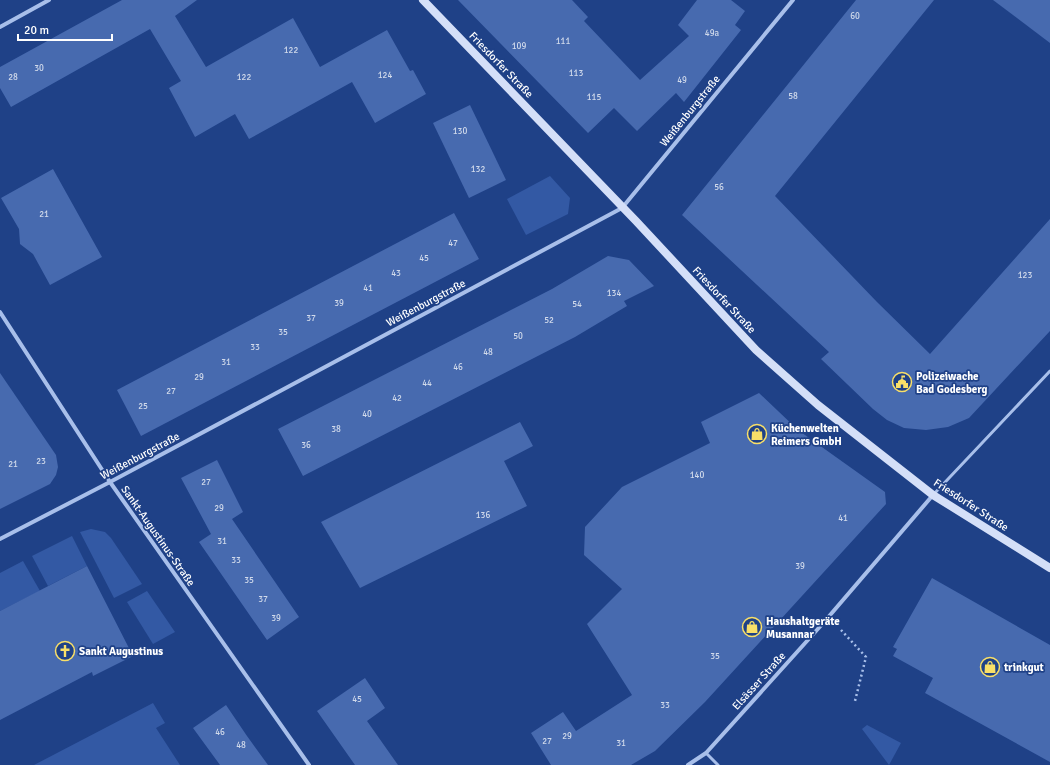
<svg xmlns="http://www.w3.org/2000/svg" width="1050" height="765" font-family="Signika,sans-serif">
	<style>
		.green { fill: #3359a4 }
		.building { fill: #476aaf }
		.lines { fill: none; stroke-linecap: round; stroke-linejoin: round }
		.path { stroke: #a8bfea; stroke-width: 2.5; stroke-dasharray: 2 3; stroke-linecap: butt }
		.lane { stroke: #a8bfea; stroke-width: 3 }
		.street { stroke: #a8bfea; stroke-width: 4 }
		.secondary { stroke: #d4dff8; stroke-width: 8 }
		.labels { text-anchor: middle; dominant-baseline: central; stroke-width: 3.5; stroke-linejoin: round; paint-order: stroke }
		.number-label { font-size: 9px; fill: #d1daeb }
		.street-label { font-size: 11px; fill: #fff; stroke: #1f4187 }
		.poi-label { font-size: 11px; font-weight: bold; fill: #fff; stroke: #1f4187; text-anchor: start }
	</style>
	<rect width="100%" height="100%" fill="#1f4187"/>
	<g class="green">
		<polygon points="550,176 570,198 568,214 526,235 507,199"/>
		<polygon points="91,529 105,532 111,538 142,584 114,598 80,532"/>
		<polygon points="72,536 87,566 48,586 32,556"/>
		<polygon points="23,561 40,591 0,611 0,573"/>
		<polygon points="147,591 175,632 153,644 127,602"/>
		<polygon points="153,703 165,723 156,728 180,765 34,765"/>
		<polygon points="867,725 901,743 889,765 862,729"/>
	</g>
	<g class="building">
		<polygon points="122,0 197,0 175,16 206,67 293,18 320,67 387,30 410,71 413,70 426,94 375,123 352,82 249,139 235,114 195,137 169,88 181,81 150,29 11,107 0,88 0,67"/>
		<polygon points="458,0 572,0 588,17 584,21 640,80 689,36 678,25 697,0 731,0 745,11 735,25 741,30 684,102 676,93 637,131 614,108 588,133"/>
		<polygon points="856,0 934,0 775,196 877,302 930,354 1050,219 1050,331 969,418 948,427 926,430 904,428 887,420 873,409 821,359 829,352 682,215"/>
		<polygon points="993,0 1050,0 1050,43"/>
		<polygon points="470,105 506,180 469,198 433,123"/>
		<polygon points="53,169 102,257 50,285 33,254 20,244 19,229 1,198"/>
		<polygon points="454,213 479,259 141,436 117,390"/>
		<polygon points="608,256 629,260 654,286 624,301 627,306 575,337 303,476 278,429 552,289"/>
		<polygon points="0,373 56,455 58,467 56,475 50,484 0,509"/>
		<polygon points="759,393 798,430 885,492 886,504 705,702 655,751 631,765 551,765 531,733 563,712 576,731 632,695 587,624 622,589 584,555 585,527 622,487 710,443 701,422"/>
		<polygon points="520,422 533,446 504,461 527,506 360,588 321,522"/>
		<polygon points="217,460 243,512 232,519 299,617 267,640 199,542 211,534 181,478"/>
		<polygon points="87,566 133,656 93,676 92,672 0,720 0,611"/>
		<polygon points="932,578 1050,645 1050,762 925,693 933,678 893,656 897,649 893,647"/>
		<polygon points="365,678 385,708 367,721 398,765 355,765 317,711"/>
		<polygon points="226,705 247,736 268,765 220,765 193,728"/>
	</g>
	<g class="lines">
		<polyline class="path" points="841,630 866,657 855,701"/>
		<g class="lane">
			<polyline points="933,495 1050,371"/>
			<polyline points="706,753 718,765"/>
		</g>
		<g class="street">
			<polyline points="0,27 49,0"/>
			<polyline points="0,312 110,482 309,765"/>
			<polyline points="0,539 110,482 622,208 793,0"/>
			<polyline points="688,765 706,753 825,621 933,495"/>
		</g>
		<polyline class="secondary" points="423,0 636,221 756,350 818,405 933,495 1050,568"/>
	</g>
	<defs>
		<g id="civic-ring" transform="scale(1)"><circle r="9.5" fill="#1f4187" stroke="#f9df68" stroke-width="1.5"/><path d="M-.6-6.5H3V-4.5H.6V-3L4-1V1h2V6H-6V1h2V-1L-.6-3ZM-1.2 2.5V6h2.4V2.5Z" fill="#f9df68"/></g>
		<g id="shop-ring" transform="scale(1)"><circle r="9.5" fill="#1f4187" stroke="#f9df68" stroke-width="1.5"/><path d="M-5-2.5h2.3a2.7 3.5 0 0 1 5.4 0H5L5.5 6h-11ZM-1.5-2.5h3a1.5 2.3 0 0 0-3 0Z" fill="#f9df68"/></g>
		<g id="church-ring" transform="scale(1)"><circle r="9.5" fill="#1f4187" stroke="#f9df68" stroke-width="1.5"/><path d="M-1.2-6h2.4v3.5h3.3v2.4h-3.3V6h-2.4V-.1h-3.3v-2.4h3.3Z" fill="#f9df68"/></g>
	</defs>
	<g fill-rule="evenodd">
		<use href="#civic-ring" x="902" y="382"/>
		<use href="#shop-ring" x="757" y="434"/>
		<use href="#shop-ring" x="752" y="627"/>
		<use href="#church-ring" x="65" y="651"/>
		<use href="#shop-ring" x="990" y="667"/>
	</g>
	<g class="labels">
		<g class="number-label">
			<text x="855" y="16">60</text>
			<text x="712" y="33">49a</text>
			<text x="563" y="41">111</text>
			<text x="519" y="46">109</text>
			<text x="291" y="50">122</text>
			<text x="39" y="68">30</text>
			<text x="576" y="73">113</text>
			<text x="385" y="75">124</text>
			<text x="13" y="77">28</text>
			<text x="244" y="77">122</text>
			<text x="682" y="80">49</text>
			<text x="793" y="96">58</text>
			<text x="594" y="97">115</text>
			<text x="460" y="131">130</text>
			<text x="478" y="169">132</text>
			<text x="719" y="187">56</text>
			<text x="44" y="214">21</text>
			<text x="453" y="243">47</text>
			<text x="424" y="258">45</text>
			<text x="396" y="273">43</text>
			<text x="1025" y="275">123</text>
			<text x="368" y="288">41</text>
			<text x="614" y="293">134</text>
			<text x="339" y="303">39</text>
			<text x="577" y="304">54</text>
			<text x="311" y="318">37</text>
			<text x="549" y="320">52</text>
			<text x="283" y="332">35</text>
			<text x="518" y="336">50</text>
			<text x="255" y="347">33</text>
			<text x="488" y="352">48</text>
			<text x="226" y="362">31</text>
			<text x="458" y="367">46</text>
			<text x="199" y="377">29</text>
			<text x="427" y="383">44</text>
			<text x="171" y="391">27</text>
			<text x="397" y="398">42</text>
			<text x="143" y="406">25</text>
			<text x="367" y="414">40</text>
			<text x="336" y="429">38</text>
			<text x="306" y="445">36</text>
			<text x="41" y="461">23</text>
			<text x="13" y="464">21</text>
			<text x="697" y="475">140</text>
			<text x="206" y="482">27</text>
			<text x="219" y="508">29</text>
			<text x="483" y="515">136</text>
			<text x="843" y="518">41</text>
			<text x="222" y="541">31</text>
			<text x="236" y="560">33</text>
			<text x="800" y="566">39</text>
			<text x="249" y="580">35</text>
			<text x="263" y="599">37</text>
			<text x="276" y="618">39</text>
			<text x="715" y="656">35</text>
			<text x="357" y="699">45</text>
			<text x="665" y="705">33</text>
			<text x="220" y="732">46</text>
			<text x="567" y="736">29</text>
			<text x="547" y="741">27</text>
			<text x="621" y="743">31</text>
			<text x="241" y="745">48</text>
		</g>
		<g class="street-label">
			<text transform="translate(501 65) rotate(46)">Friesdorfer Straße</text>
			<text transform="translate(690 111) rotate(-51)">Weißenburgstraße</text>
			<text transform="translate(724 300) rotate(47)">Friesdorfer Straße</text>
			<text transform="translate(426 303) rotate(-28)">Weißenburgstraße</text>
			<text transform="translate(140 456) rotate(-28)">Weißenburgstraße</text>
			<text transform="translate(971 505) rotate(33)">Friesdorfer Straße</text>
			<text transform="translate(158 536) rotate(55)">Sankt-Augustinus-Straße</text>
			<text transform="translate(759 681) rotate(-48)">Elsässer Straße</text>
		</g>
		<g class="poi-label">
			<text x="916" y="376">Polizeiwache<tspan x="916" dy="13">Bad Godesberg</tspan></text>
			<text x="771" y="428">Küchenwelten<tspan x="771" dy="13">Reimers GmbH</tspan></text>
			<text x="766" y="621">Haushaltgeräte<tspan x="766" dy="13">Musannar</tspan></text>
			<text x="79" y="651">Sankt Augustinus</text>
			<text x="1004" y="667">trinkgut</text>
		</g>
	</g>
	<path d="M18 34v6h94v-6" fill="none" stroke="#ffffff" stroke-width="2"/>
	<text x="24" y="34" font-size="12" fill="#ffffff" stroke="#1f4187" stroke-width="3" paint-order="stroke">20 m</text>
</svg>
